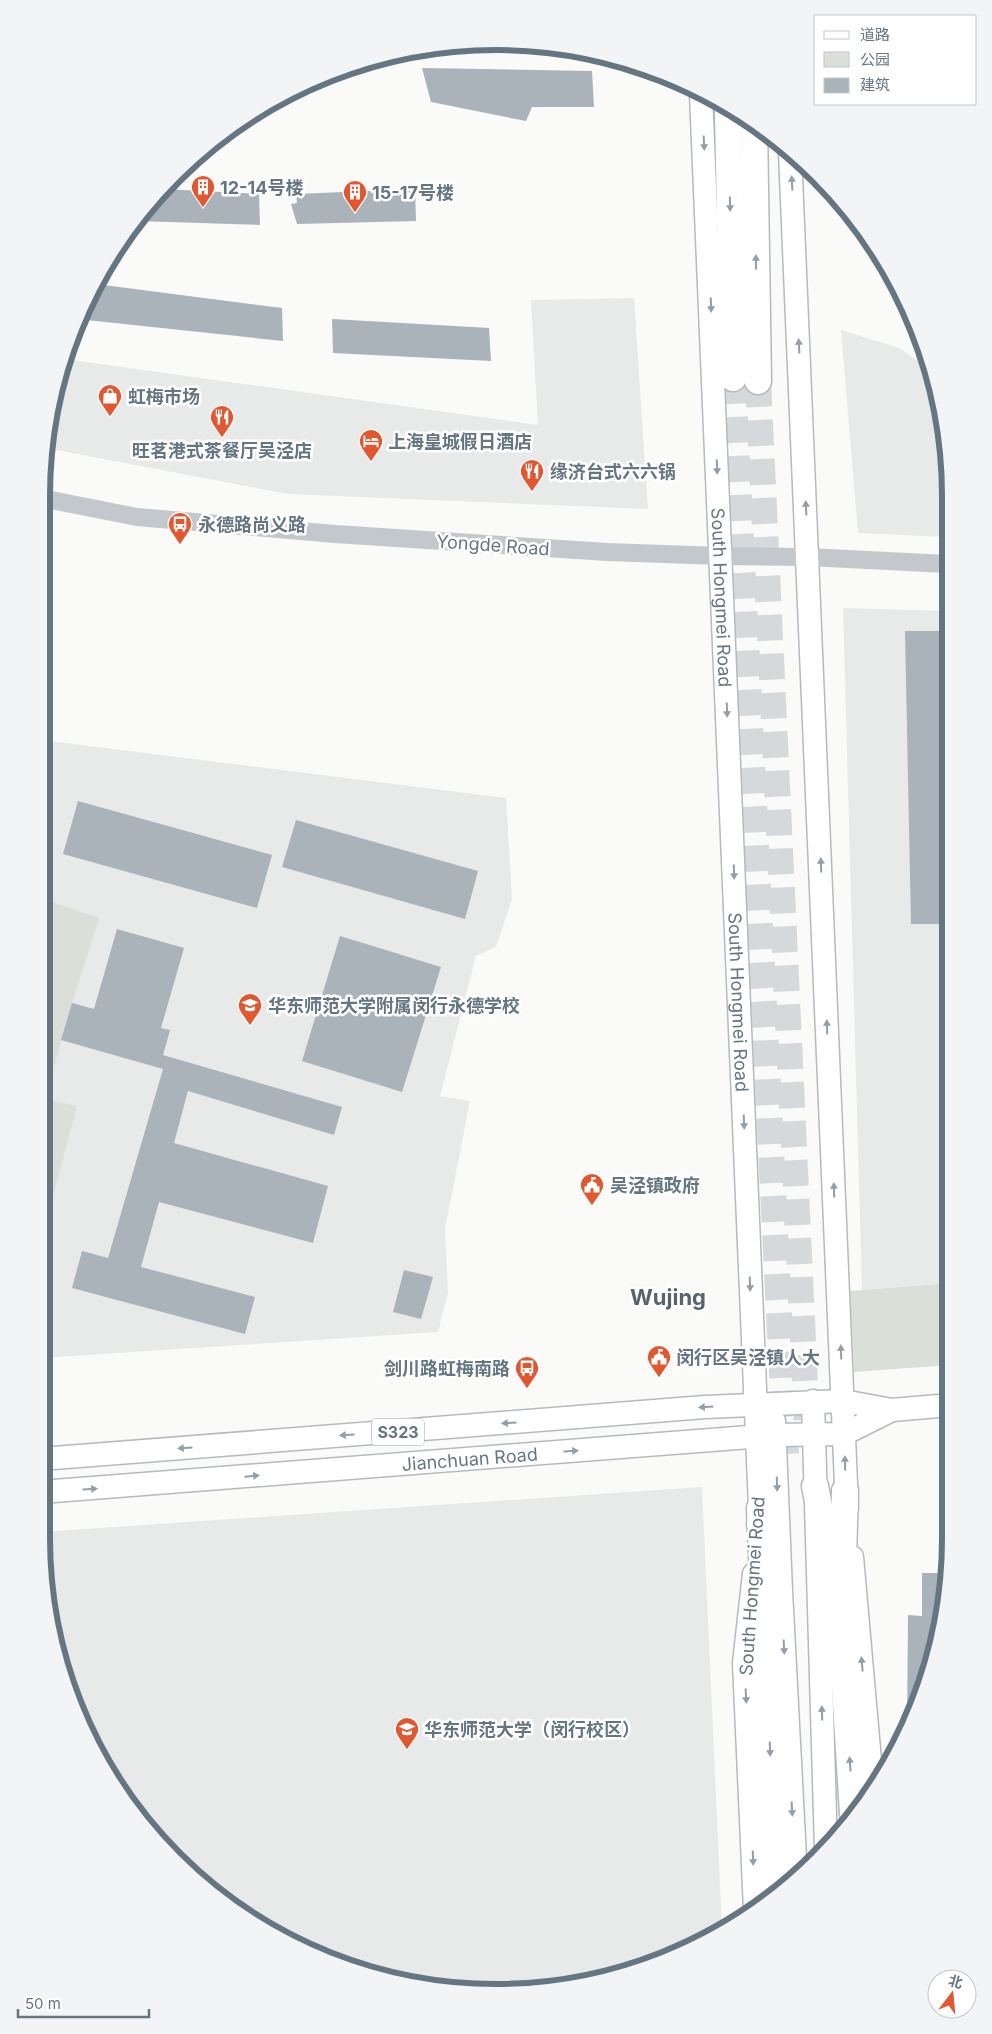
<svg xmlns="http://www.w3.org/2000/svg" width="992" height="2034" font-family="Inter,'Noto Sans SC',sans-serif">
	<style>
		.built { fill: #e8e9e9 }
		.green { fill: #dadfd7 }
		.building { fill: #aab3b9 }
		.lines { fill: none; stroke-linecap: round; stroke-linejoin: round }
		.highway-tunnel { stroke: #d5d9db; stroke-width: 26; stroke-dasharray: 26 13; stroke-linecap: butt }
		.major-casing { stroke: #b5babe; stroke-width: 25 }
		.highway-casing { stroke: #b4b9bd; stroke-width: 29 }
		.minor { stroke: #c3c8cc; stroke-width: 18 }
		.major { stroke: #fff; stroke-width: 22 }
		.highway { stroke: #fff; stroke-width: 26 }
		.oneway { fill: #939fa8 }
		.labels { text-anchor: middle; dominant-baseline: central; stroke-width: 5; stroke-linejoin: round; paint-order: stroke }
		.shield { fill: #fff; stroke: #939fa8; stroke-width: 1 }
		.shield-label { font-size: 16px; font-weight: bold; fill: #657683 }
		.poi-label { font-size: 18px; font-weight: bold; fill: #657683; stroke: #fff; text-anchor: start }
		.street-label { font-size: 18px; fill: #657683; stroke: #fff }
		.district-label { font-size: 22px; font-weight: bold; fill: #57646e; stroke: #fff }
		.rim { fill: none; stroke: #657683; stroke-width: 6 }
	</style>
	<rect width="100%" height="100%" fill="#fafaf8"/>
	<g class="built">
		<polygon points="634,298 648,509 288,494 46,448 50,407 65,359 538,425 531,300"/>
		<polygon points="841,330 899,348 928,368 947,436 947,537 858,533"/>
		<polygon points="843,608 947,611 950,1283 862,1290"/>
		<polygon points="41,740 506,798 512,899 496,947 476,956 440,1096 470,1101 445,1229 448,1292 438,1332 41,1358"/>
		<polygon points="702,1487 722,1930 697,1946 555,1989 407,1984 268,1932 196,1880 135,1815 65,1684 41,1532"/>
	</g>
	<g class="green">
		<polygon points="41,898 99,918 72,1003 45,1099 77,1106 41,1241"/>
		<polygon points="950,1283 950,1365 854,1372 850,1291"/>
	</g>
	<g class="building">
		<polygon points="422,68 592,71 594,107 532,107 526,121 431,102"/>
		<polygon points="163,189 259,194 260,225 136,221"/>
		<polygon points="415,189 416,221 297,224 291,204 297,203 296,194"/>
		<polygon points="96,284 282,308 283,341 77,319"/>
		<polygon points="332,319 489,328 491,361 333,353"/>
		<polygon points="905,631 948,631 949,924 911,924"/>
		<polygon points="78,801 272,855 257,908 63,854"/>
		<polygon points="296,820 478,871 465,919 282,867"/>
		<polygon points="117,929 184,948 161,1028 170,1030 163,1055 342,1107 334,1135 188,1091 174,1143 328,1186 313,1243 159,1202 141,1267 255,1297 245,1334 72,1288 82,1251 108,1258 163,1069 61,1040 72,1003 94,1009"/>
		<polygon points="340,936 441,967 402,1092 302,1061"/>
		<polygon points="404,1270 433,1277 421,1319 393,1312"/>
		<polygon points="922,1573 947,1573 942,1627 916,1712 907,1727 908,1615 922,1616"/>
	</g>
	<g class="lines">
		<g class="highway-tunnel">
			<polyline points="733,378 786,1454"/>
			<polyline points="758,381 807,1426"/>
		</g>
		<g class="major-casing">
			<g id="major">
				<path id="s1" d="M701 94 760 1508 758 1524"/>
				<polyline points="790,153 847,1508"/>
				<polyline points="813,1401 826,1849"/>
				<polyline points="774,1421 781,1591 796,1877"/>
				<polyline points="41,1459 705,1407 843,1401 892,1410 950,1405"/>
				<path id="s2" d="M41 1492 775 1435 844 1434 892 1410"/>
				<polyline points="852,1557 872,1783"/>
				<polyline points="754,1574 744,1663 755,1910"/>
			</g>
		</g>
		<g class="highway-casing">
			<g id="highway">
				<polyline points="728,109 733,378"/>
				<polyline points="754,124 758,381"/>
				<polyline points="815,1486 831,1569"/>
				<polyline points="845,1491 841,1624 853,1813"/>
				<polyline points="760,1508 776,1896"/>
			</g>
		</g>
		<polyline class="minor" points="41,498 137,517 335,534 607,552 721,556 808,557 947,564"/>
		<use href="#major" class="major"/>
		<use href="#highway" class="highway"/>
	</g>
	<defs><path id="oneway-solid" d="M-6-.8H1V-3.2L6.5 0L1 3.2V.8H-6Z" transform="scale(1.25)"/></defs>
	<g class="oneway">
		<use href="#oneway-solid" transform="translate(704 143) rotate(87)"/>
		<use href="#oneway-solid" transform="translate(792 183) rotate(-93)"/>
		<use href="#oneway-solid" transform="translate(730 204) rotate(89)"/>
		<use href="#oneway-solid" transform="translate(756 262) rotate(-91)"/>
		<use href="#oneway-solid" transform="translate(711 305) rotate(88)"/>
		<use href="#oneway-solid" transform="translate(799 346) rotate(-93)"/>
		<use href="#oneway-solid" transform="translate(717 467) rotate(88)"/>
		<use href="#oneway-solid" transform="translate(806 508) rotate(-93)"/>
		<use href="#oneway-solid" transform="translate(727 710) rotate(88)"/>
		<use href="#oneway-solid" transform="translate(821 865) rotate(-92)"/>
		<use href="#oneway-solid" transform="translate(734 872) rotate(88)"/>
		<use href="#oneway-solid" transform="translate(827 1027) rotate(-92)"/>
		<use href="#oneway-solid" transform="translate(744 1122) rotate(88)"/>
		<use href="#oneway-solid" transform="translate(834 1190) rotate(-92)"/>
		<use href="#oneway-solid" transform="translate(750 1284) rotate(88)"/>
		<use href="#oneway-solid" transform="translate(841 1352) rotate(-92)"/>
		<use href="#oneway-solid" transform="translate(706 1407) rotate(176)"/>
		<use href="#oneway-solid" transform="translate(509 1423) rotate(176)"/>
		<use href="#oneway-solid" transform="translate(347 1435) rotate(176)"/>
		<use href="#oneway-solid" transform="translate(185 1448) rotate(176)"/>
		<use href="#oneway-solid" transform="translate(571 1451) rotate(-4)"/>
		<use href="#oneway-solid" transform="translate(845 1463) rotate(-91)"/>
		<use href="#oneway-solid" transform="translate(252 1476) rotate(-5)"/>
		<use href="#oneway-solid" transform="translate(777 1484) rotate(88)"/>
		<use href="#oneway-solid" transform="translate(90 1489) rotate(-4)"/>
		<use href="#oneway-solid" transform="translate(784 1647) rotate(87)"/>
		<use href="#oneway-solid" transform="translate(862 1664) rotate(-95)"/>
		<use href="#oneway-solid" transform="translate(746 1696) rotate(87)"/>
		<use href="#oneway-solid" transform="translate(822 1713) rotate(-92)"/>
		<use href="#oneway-solid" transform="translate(770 1749) rotate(88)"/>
		<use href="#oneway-solid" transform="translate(850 1764) rotate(-94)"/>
		<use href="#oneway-solid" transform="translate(792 1809) rotate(87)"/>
		<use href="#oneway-solid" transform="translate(753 1858) rotate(88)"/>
	</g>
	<defs>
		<g id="building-pin" transform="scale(1.25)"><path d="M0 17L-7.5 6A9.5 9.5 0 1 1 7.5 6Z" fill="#e4572e" stroke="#fff"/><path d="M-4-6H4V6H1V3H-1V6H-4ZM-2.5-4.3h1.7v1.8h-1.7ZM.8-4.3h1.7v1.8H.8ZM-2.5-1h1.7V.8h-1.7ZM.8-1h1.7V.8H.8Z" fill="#fff"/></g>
		<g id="shop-pin" transform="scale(1.25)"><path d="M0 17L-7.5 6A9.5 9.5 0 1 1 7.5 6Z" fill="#e4572e" stroke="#fff"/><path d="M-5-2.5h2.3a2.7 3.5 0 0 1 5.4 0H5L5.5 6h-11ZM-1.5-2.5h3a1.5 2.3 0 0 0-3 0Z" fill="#fff"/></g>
		<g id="restaurant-pin" transform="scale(1.25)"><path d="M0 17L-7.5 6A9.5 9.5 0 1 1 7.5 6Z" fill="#e4572e" stroke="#fff"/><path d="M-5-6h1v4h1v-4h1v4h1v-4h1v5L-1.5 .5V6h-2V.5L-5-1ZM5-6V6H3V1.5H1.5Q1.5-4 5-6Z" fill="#fff"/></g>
		<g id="hotel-pin" transform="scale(1.25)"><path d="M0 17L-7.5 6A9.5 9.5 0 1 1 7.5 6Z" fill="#e4572e" stroke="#fff"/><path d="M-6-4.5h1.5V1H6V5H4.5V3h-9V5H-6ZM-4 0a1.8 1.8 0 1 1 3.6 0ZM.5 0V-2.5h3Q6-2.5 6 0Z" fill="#fff"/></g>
		<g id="bus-pin" transform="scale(1.25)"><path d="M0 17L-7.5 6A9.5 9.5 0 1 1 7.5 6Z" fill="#e4572e" stroke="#fff"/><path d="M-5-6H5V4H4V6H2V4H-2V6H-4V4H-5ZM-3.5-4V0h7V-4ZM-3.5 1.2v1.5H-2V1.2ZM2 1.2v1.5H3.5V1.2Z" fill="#fff"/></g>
		<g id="school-pin" transform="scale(1.25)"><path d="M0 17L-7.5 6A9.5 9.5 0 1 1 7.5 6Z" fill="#e4572e" stroke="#fff"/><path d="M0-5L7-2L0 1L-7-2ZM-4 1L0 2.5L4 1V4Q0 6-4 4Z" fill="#fff"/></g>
		<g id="civic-pin" transform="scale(1.25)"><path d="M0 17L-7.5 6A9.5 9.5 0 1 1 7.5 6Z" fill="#e4572e" stroke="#fff"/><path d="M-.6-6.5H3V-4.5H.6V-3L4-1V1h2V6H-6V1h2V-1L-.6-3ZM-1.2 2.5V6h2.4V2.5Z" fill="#fff"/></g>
		<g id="university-pin" transform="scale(1.25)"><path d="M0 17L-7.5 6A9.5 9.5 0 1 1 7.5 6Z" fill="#e4572e" stroke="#fff"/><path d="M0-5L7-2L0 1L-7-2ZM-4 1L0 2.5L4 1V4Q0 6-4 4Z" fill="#fff"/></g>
	</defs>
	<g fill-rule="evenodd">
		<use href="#building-pin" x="203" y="187"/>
		<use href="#building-pin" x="355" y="192"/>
		<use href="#shop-pin" x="110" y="396"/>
		<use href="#restaurant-pin" x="222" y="417"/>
		<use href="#hotel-pin" x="371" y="441"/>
		<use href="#restaurant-pin" x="532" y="471"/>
		<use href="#bus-pin" x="180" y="524"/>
		<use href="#school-pin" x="250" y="1005"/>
		<use href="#civic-pin" x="592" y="1185"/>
		<use href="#civic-pin" x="659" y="1357"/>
		<use href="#bus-pin" x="527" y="1368"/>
		<use href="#university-pin" x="407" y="1729"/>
	</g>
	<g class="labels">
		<rect class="shield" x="372" y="1418.5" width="52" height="27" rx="4"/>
		<g class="shield-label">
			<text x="398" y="1432">S323</text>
		</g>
		<g class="poi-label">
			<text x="220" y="187">12-14号楼</text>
			<text x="372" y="192">15-17号楼</text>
			<text x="128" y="396">虹梅市场</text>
			<text x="388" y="441">上海皇城假日酒店</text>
			<text x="222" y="450" text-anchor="middle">旺茗港式茶餐厅吴泾店</text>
			<text x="550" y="471">缘济台式六六锅</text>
			<text x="198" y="524">永德路尚义路</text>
			<text x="268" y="1005">华东师范大学附属闵行永德学校</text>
			<text x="610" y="1185">吴泾镇政府</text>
			<text x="676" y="1357">闵行区吴泾镇人大</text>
			<text x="510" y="1368" text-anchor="end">剑川路虹梅南路</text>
			<text x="424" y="1729">华东师范大学（闵行校区）</text>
		</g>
		<g class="street-label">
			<text transform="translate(493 545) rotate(4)">Yongde Road</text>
			<text stroke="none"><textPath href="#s1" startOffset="504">South Hongmei Road</textPath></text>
			<text stroke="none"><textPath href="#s1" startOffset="909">South Hongmei Road</textPath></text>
			<text stroke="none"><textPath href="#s2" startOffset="430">Jianchuan Road</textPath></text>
			<text transform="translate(752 1586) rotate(-86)">South Hongmei Road</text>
		</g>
		<g class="district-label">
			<text x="668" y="1297">Wujing</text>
		</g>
	</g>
	<path d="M0 0H992V2034H0ZM496 50H496A446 446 0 0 1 942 496V1538A446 446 0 0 1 496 1984H496A446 446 0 0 1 50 1538V496A446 446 0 0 1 496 50Z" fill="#f3f4f5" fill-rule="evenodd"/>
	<path class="rim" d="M496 50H496A446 446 0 0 1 942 496V1538A446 446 0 0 1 496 1984H496A446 446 0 0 1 50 1538V496A446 446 0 0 1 496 50Z"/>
	<rect x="814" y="15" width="162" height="90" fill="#ffffff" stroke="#c1c8cd"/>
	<rect x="824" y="31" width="25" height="8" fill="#ffffff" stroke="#c1c8cd"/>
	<text x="860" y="40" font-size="15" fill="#657683">道路</text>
	<rect x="824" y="52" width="25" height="15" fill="#dadfd7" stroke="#c1c8cd"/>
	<text x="860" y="65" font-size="15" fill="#657683">公园</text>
	<rect x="824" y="78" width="25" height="15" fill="#aab3b9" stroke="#c1c8cd"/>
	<text x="860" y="90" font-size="15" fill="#657683">建筑</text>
	<g transform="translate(952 1994) rotate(16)"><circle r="24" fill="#ffffff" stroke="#c1c8cd"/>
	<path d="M0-4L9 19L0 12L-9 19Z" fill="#e4572e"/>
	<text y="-8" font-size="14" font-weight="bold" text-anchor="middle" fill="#657683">北</text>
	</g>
	<path d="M18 2009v8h131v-8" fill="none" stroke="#657683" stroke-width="2.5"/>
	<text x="25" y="2009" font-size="15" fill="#657683" stroke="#ffffff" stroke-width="4" paint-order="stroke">50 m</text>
</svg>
